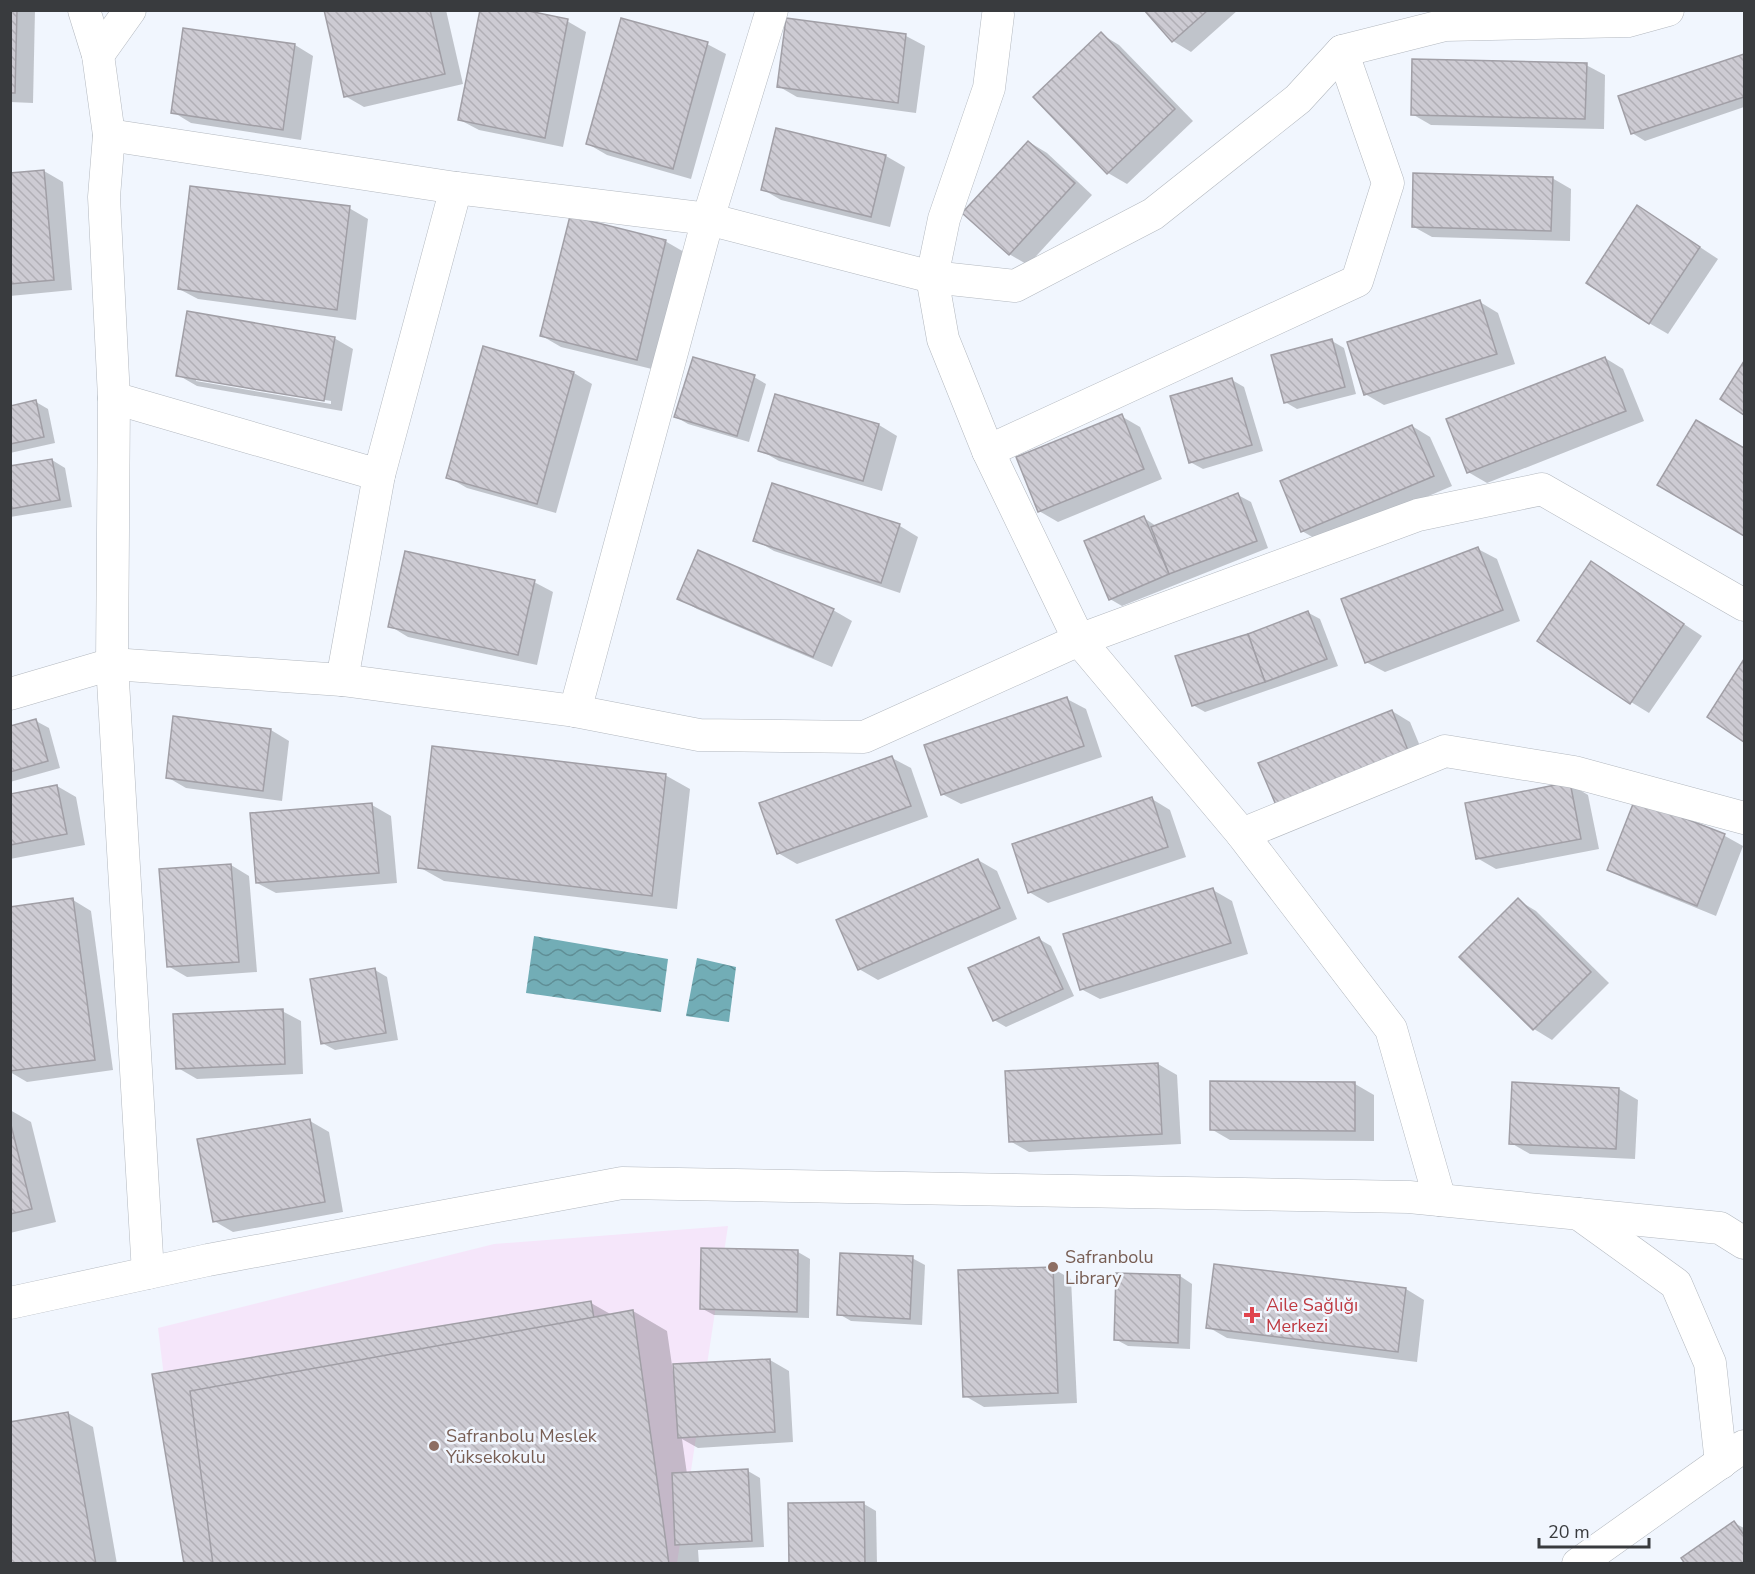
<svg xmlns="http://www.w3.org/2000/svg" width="1755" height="1574" font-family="'Nunito Sans',sans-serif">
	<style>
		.education { fill: #f5e6fa }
		.water { fill: url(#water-waves) }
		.shadow { fill: #0003; fill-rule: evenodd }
		.building { fill: url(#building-back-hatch); stroke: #a19fa6; stroke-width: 1.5 }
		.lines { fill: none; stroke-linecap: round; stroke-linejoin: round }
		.minor-casing { stroke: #b3b8bf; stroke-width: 33 }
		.minor { stroke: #fff; stroke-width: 32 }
		.education-dot { fill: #8d6e63; stroke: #f1f6fe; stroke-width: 2 }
		.health-dot { fill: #e0444e; stroke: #f1f6fe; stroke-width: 2 }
		.labels { text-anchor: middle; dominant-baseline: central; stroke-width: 5; stroke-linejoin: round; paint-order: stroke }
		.education-label { font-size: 18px; fill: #785e54; stroke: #f1f6fe; text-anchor: start }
		.health-label { font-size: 18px; fill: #be3a42; stroke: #f1f6fe; text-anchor: start }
	</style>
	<defs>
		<pattern id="water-waves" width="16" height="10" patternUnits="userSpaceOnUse" patternTransform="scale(1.5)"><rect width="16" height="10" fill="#72adb6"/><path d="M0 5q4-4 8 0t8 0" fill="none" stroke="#5f8e95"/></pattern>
		<pattern id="building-back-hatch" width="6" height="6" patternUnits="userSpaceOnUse" patternTransform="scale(1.5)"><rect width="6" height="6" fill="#cdcbd3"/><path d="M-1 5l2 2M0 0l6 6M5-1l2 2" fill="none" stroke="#b1afb6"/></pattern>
	</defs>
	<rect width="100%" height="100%" fill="#f1f6fe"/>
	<polygon class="education" points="728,1226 677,1563 187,1563 158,1328 494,1244"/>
	<g class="water">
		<polygon points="534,936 668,959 661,1012 526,993"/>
		<polygon points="697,958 736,967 729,1022 686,1016"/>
	</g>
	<g class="shadow">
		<polygon points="10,10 35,10 33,103 10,102"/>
		<polygon points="325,10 446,10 463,84 364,107 345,96"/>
		<polygon points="1146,10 1238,10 1191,52 1173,41"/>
		<polygon points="787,20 906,36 925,46 916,113 797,97 778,86"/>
		<polygon points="567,21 586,32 563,147 479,130 460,120"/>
		<polygon points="185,29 295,45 313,56 301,140 191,123 173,112"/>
		<polygon points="1101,34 1119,45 1193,121 1127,184 1108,173 1035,97"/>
		<polygon points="707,44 726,54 691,179 607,155 588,144"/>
		<polygon points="1744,55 1744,107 1645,141 1632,133 1620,97"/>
		<polygon points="1586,65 1605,75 1604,129 1431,125 1412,114"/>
		<polygon points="777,129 886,156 905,167 890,227 781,200 762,189"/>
		<polygon points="1029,142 1047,153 1092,195 1028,265 1009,254"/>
		<polygon points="44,171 63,182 72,290 10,296 10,174"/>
		<polygon points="1552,178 1571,189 1570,241 1432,237 1414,227"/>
		<polygon points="349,208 368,219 356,320 198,299 179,289"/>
		<polygon points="1656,218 1718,259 1668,334 1649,323"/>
		<polygon points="665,241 684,252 656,370 561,347 542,336"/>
		<polygon points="1480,302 1498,313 1515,364 1384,405 1365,394"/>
		<path d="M334 338 353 349 342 411 197 386 178 375ZM196 378 331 401V404L196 381Z"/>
		<polygon points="1332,341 1344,348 1356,394 1297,409 1285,402"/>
		<polygon points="484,348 574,373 592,384 556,513 467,488 448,477"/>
		<polygon points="1605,358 1623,369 1644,421 1487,483 1468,472"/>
		<polygon points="1744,364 1744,413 1722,398"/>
		<polygon points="754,377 766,384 749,442 688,424 676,417"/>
		<polygon points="1232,380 1244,387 1263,451 1203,469 1190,462"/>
		<polygon points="776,396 879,425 897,436 882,491 779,461 760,450"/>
		<polygon points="36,402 48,409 55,443 10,453 10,407"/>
		<polygon points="1121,416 1140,427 1162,479 1058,522 1039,511"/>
		<polygon points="1696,422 1744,450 1744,535 1659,484"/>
		<polygon points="1412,426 1430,437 1452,486 1321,542 1302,531"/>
		<polygon points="52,460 65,468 72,507 10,517 10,468"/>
		<polygon points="773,485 900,526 918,537 900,593 774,551 755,540"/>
		<polygon points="1238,495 1251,502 1268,548 1122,606 1110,599 1144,518 1156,526"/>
		<polygon points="1478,549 1497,559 1520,621 1385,672 1366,662"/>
		<polygon points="1592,563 1702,636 1649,713 1631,702"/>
		<polygon points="534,582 553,592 537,665 408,637 390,626"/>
		<polygon points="679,598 833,610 852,621 832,667 697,609"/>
		<polygon points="1307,612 1320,619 1338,666 1205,712 1193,705"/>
		<polygon points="1744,662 1744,740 1709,717"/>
		<polygon points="1067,699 1086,709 1102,757 961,804 942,794"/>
		<polygon points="1392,711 1410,722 1427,763 1260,764"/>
		<polygon points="36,721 49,728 60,768 10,782 10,728"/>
		<polygon points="271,730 289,741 282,801 186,788 167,777"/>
		<polygon points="892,758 911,768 928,817 797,864 778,853"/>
		<polygon points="665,775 690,789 677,909 444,881 419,867"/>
		<polygon points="1570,784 1588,795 1599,849 1496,869 1477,858"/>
		<polygon points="57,786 76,797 85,845 10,859 10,795"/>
		<polygon points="1152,799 1170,810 1186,857 1048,903 1029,892"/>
		<polygon points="1636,801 1725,836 1743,846 1716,916 1628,880 1609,870"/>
		<polygon points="372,805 391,816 397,883 276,893 257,883"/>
		<polygon points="978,860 997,871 1017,919 878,980 859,969"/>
		<polygon points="231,865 249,876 257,972 187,977 168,966"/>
		<polygon points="1213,890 1232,901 1248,954 1100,999 1081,989"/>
		<polygon points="73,900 91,911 113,1070 27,1082 10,1072 10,909"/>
		<polygon points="1518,900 1536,911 1609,983 1552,1040 1534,1029"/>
		<polygon points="1039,939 1051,946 1074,996 1006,1027 994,1020"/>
		<polygon points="375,970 387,977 398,1040 335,1050 322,1043"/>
		<polygon points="282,1011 301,1021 303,1074 197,1079 178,1068"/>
		<polygon points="1158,1064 1177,1075 1181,1144 1029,1152 1010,1141"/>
		<polygon points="1355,1084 1374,1095 1374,1141 1230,1140 1211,1129"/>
		<polygon points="1514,1084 1619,1089 1638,1100 1635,1159 1530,1154 1511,1143"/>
		<polygon points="10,1110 31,1122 56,1222 10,1233"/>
		<polygon points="310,1121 329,1132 343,1212 233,1232 214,1221"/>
		<polygon points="798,1252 810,1259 809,1318 714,1315 701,1308"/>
		<polygon points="912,1258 925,1265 922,1325 851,1321 839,1314"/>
		<polygon points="1052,1268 1071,1279 1077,1403 984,1407 965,1396"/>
		<polygon points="1180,1276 1192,1284 1190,1349 1128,1346 1115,1339"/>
		<polygon points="1406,1289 1424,1300 1417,1362 1227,1338 1208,1327"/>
		<polygon points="591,1303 612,1315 633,1311 667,1331 673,1372 675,1372 675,1366 770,1360 789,1371 793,1442 698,1448 682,1439 687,1474 748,1471 760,1478 764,1547 698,1550 699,1564 186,1564"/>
		<polygon points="68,1413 93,1427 117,1564 10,1564"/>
		<polygon points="864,1504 876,1511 877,1564 790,1564"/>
		<polygon points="1734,1523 1744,1528 1744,1564 1687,1564"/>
	</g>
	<g class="building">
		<polygon points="10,10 17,10 15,93 10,93"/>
		<polygon points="324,10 430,10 445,74 344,97"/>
		<polygon points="480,10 524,10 568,19 545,138 458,120"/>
		<polygon points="1144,10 1208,10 1172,42"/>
		<polygon points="621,18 708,42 673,169 586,144"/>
		<polygon points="786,18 906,34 898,103 777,87"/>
		<polygon points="183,28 295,44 283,130 171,113"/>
		<polygon points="1101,32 1175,109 1107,174 1033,97"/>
		<polygon points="1744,54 1744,97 1631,134 1618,96"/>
		<polygon points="1412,59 1587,63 1585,119 1411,115"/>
		<polygon points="776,128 886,155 871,217 761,190"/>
		<polygon points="1028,141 1075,183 1009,255 962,213"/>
		<polygon points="44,170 54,280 10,284 10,173"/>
		<polygon points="1413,173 1553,177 1551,231 1412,227"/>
		<polygon points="190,186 350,206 337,310 178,289"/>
		<polygon points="1637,205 1700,247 1649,324 1586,283"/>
		<polygon points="570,216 666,240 637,360 540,336"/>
		<polygon points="1480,300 1497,354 1364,395 1347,342"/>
		<polygon points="187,311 335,337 324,401 176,376"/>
		<polygon points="1332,339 1345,387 1284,403 1271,355"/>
		<polygon points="483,346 574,372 537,504 446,478"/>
		<polygon points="693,357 755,375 737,436 674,417"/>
		<polygon points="1605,357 1626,411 1467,473 1446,419"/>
		<polygon points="1744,361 1744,415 1720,399"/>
		<polygon points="1232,378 1252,445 1189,463 1170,396"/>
		<polygon points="775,394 879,424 863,481 758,451"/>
		<polygon points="36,400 44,437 10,444 10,406"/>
		<polygon points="1122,414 1144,469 1038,512 1016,457"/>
		<polygon points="1696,420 1744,448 1744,536 1657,485"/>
		<polygon points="1412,425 1434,476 1301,532 1280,481"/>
		<polygon points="52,459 60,500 10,509 10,466"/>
		<polygon points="772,483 900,524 881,583 753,541"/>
		<polygon points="1238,493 1257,541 1169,574 1151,527"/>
		<polygon points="1144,516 1169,574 1109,600 1084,541"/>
		<polygon points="1478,547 1503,610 1365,663 1341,599"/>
		<polygon points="698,550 834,609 813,657 677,599"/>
		<polygon points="405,551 535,580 518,655 388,627"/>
		<polygon points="1591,561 1684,624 1630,704 1537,641"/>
		<polygon points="1308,611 1327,659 1265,682 1248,634"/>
		<polygon points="1248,634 1265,682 1192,706 1175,656"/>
		<polygon points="1744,659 1744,742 1707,717"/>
		<polygon points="1067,697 1084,746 941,795 924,745"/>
		<polygon points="1392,710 1409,753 1276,805 1258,763"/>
		<polygon points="173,716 271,729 263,791 166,778"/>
		<polygon points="36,719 48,761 10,772 10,726"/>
		<polygon points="432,746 666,774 652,896 418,868"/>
		<polygon points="892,756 911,806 777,854 759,803"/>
		<polygon points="1570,782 1581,839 1476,859 1465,803"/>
		<polygon points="57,785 67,834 10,845 10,794"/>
		<polygon points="1152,797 1168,847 1028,893 1012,844"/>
		<polygon points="1635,799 1725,834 1697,906 1607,870"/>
		<polygon points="372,803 379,873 256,883 250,813"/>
		<polygon points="978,859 1000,908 858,970 836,920"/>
		<polygon points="231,864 239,962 167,967 159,869"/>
		<polygon points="1213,888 1231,943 1080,990 1063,934"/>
		<polygon points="73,898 95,1060 10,1071 10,907"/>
		<polygon points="1518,898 1591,972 1533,1030 1459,957"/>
		<polygon points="1039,937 1063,989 993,1021 968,968"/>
		<polygon points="375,968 386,1033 321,1044 310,979"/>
		<polygon points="283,1009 285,1064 176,1069 173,1014"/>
		<polygon points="1158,1063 1162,1134 1009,1142 1005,1071"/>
		<polygon points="1210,1081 1355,1082 1355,1131 1210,1130"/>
		<polygon points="1512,1082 1619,1088 1616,1149 1509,1144"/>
		<polygon points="310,1119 325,1202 213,1222 197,1139"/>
		<polygon points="10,1121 32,1209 10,1214"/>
		<polygon points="701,1248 798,1250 797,1312 700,1309"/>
		<polygon points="840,1253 913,1256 910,1319 837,1315"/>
		<polygon points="1214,1264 1406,1288 1398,1352 1206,1328"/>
		<polygon points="1053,1267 1058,1393 963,1397 958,1270"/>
		<polygon points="1116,1273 1180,1275 1178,1343 1114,1340"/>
		<polygon points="591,1301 631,1533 446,1564 184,1564 152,1374"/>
		<polygon points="633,1310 669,1564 213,1564 190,1391"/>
		<polygon points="770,1359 775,1432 678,1438 673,1364"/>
		<polygon points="68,1412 96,1564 10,1564 10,1422"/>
		<polygon points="748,1469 752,1541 675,1545 672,1473"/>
		<polygon points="864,1502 865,1564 789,1564 788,1503"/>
		<polygon points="1734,1521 1744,1535 1744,1564 1685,1564 1681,1558"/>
	</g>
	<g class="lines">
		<g class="minor-casing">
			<g id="minor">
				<polyline points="84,10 98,55 109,135 104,197 114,398 112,664 148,1273"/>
				<polyline points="998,15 989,88 944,219 932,277 943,339 988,451 1079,640 1242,834 1391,1029 1440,1200"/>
				<polyline points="98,55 130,10"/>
				<polyline points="109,135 456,188 708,219 932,277 1015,286 1153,214 1298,99 1342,51 1445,25 1628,21 1668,10"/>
				<polyline points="114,398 379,475 456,188"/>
				<polyline points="988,451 1357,281 1388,183 1342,51"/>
				<polyline points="342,680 379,475"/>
				<polyline points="10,694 112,664 342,680 575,711 699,735 864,737 1079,640 1418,515 1542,489 1744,605"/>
				<polyline points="575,711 708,219 772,10"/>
				<polyline points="1242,834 1445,751 1574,772 1744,818"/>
				<polyline points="1579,1214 1676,1284 1710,1363 1721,1463"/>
				<polyline points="10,1303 208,1260 622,1183 1409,1197 1720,1228 1744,1243"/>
				<polyline points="1578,1564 1744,1446"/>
			</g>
		</g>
		<use href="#minor" class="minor"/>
	</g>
	<g class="education-dot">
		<circle cx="1053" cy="1267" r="6"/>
		<circle cx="434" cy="1446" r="6"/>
	</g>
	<path class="health-dot" d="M1249 1306h6v6h6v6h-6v6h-6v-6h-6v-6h6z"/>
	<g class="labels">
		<g class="education-label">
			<text x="1065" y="1257">Safranbolu<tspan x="1065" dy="21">Library</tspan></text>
			<text x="446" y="1436">Safranbolu Meslek<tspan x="446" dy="21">Yüksekokulu</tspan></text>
		</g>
		<g class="health-label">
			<text x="1266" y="1305">Aile Sağlığı<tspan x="1266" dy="21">Merkezi</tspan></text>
		</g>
	</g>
	<rect width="1755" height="1574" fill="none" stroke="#393b3e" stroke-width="24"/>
	<path d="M1539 1538v9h110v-9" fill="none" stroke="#393b3e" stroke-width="3"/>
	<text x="1548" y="1538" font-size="18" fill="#393b3e" stroke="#f1f6fe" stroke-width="4.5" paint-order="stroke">20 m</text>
</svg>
